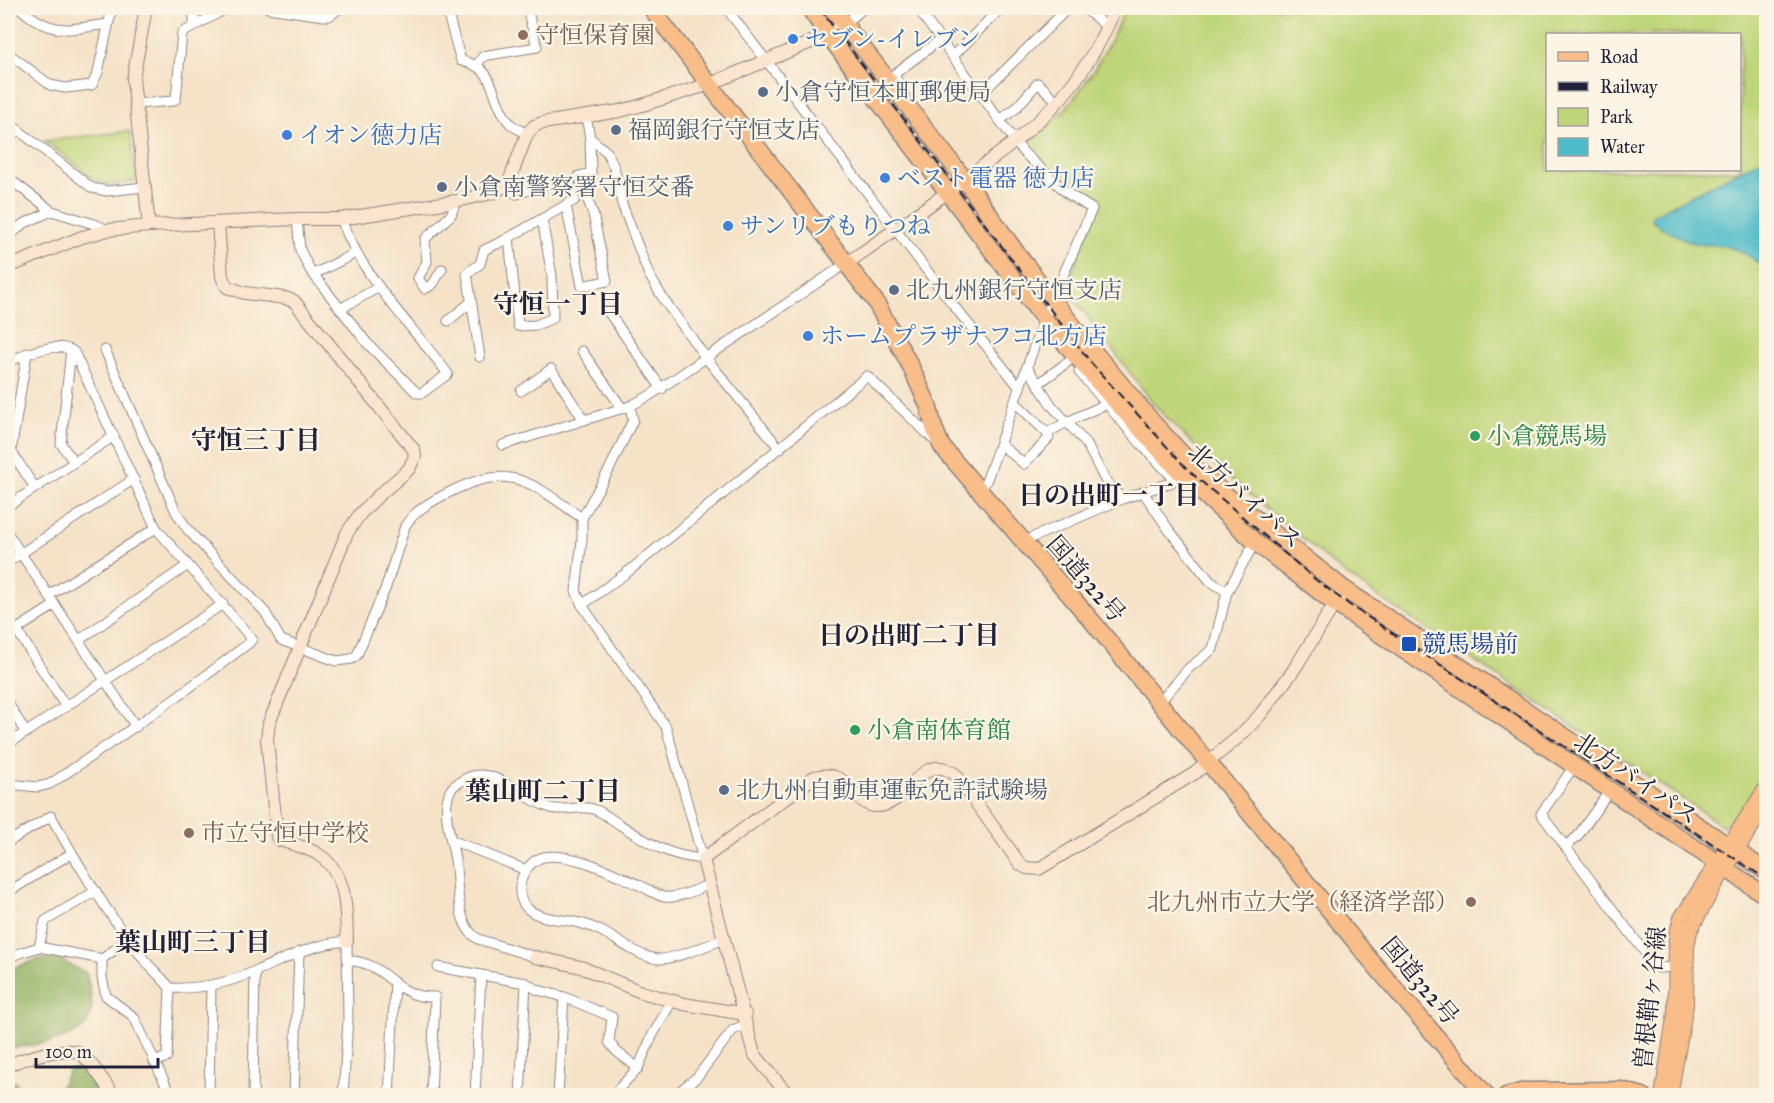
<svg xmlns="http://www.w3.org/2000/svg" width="1774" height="1103" font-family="'IM FELL Great Primer','Noto Serif JP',serif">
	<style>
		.green { fill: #bfd579; stroke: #707c5a; stroke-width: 1.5; fill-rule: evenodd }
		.forest { fill: #97b669; stroke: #5c6c52; stroke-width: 1.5 }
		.water { fill: #4ebbc9; stroke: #386e82; stroke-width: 1.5 }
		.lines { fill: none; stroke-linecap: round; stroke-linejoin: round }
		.street-casing { stroke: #8c8281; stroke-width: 11 }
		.secondary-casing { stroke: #8c8281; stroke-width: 14 }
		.primary-casing { stroke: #8c8281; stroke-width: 16 }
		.highway-casing { stroke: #8c8281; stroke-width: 19 }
		.street { stroke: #fff; stroke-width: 9 }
		.secondary { stroke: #fce5cf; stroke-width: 12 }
		.primary { stroke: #f8bd88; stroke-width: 14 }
		.highway { stroke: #f8bd88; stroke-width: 16 }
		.rail { stroke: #22223b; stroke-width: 2; stroke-dasharray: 9 4.5; stroke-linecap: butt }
		.education-dot { fill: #8d6e63; stroke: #fcf5e5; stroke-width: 2 }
		.shop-dot { fill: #3f7fe0; stroke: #fcf5e5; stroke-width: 2 }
		.service-dot { fill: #5c6f8a; stroke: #fcf5e5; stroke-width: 2 }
		.leisure-dot { fill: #2e9e5b; stroke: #fcf5e5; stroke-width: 2 }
		.transit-dot { fill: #1a4fb4; stroke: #fcf5e5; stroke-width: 2 }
		.labels { text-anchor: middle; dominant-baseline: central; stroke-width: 5; stroke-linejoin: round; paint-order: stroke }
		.education-label { font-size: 24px; fill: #785e54; stroke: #fcf5e5; text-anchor: start }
		.shop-label { font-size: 24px; fill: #366cbe; stroke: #fcf5e5; text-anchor: start }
		.service-label { font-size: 24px; fill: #4e5e75; stroke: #fcf5e5; text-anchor: start }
		.leisure-label { font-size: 24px; fill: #27864d; stroke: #fcf5e5; text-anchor: start }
		.street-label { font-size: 24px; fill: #22223b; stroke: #fcf5e5 }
		.transit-label { font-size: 24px; fill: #164399; stroke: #fcf5e5; text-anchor: start }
		.neighbourhood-label { font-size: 26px; font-weight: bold; fill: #22223b; stroke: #fcf5e5 }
	</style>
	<rect width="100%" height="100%" fill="#fcf5e5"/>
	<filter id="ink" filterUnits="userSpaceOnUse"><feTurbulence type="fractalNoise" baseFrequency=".0167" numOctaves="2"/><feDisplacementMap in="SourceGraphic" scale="12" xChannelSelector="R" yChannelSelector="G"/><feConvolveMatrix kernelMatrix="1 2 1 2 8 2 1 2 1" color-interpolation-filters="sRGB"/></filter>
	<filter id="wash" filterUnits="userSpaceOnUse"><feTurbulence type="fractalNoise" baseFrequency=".008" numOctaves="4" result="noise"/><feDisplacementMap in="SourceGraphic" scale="24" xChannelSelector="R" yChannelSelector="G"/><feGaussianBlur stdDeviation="1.35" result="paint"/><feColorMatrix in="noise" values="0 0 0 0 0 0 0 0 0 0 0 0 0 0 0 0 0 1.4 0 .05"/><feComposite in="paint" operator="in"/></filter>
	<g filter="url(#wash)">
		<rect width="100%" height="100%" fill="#f5e2c7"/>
		<g class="green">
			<path d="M1125 8H1766V773L1756 786 1742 811 1723 826 1346 575 1213 464 1156 407 1065 287 1100 203 1072 192 1026 149 1027 145C1039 133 1054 122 1065 109 1091 79 1110 45 1125 8ZM1548 34H1740V170H1548Z"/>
			<polygon points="130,131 136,181 107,185 94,179 45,141"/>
		</g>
		<g class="forest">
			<path d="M39 959H58L86 973C89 987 95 1006 89 1020 78 1042 30 1045 8 1049V970Z"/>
			<polygon points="77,1069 93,1081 103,1095 56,1095 69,1070"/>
			<polygon points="8,1080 12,1080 29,1095 8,1095"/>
		</g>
		<path class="water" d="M1766 157V268H1764C1752 256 1735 247 1718 245 1711 245 1705 245 1699 244 1681 240 1667 230 1652 221V216Z"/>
	</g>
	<g filter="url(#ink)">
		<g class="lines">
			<g class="street-casing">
				<g id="street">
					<path d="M20 8C53 37 68 29 108 24"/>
					<polyline points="194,8 194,25"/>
					<polyline points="268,8 324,16 329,16 340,8"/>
					<path d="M446 8 461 61C498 67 489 97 508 121 512 127 521 130 527 134"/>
					<polyline points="726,8 954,306 1020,388"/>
					<polyline points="917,8 1023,152 1067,193 1092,209 1044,319 987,479 981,491"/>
					<polyline points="1084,8 1107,27"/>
					<polyline points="844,24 864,8"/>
					<polyline points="8,53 50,85 65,88 92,85 98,72 112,8"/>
					<polyline points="953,56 1001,8"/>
					<polyline points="477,65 483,56 537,47 527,8"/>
					<polyline points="899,83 893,75 940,40"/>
					<polyline points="981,94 1068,8"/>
					<polyline points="135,104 173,101 176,99 182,33 227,8"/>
					<polyline points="586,116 590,138 607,152 614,167 622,204 649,275 664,300 706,358 780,449"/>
					<polyline points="1000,120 1015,109 1038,83 1058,102"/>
					<polyline points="8,122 92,188 107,191 144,187"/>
					<polyline points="8,178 52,211 94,224 108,230"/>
					<polyline points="566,205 582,286 607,281 593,214 579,176 591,173 590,138"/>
					<path d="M297 219 300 250 310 270 367 343 417 393H422L448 374C410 323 363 279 341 219"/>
					<polyline points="8,237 23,224 52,211"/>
					<polyline points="509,238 518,326 536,325 553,318 552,276 542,219"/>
					<polyline points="442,269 433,284 425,289 418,278 427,262 425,239 451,215 456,201"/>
					<polyline points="314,274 356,253"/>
					<polyline points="340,309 379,287"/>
					<polyline points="607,310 662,389"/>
					<polyline points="448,321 471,302"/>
					<polyline points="71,350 61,444 74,462"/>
					<path d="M105 350 176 512 188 530 265 612 281 640 336 661 352 659 357 655 386 587 405 526C415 510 432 501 448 493 511 461 530 482 582 518"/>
					<polyline points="582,351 622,408"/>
					<polyline points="27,353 11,451 35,488"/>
					<polyline points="480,357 467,273 480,264 484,250 503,241 575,200 570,184 559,180 517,194 503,187"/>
					<path d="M8 362C25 354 57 340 74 352L156 528 252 639 249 643C184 693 118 739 50 784L38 787 8 784"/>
					<polyline points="1027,367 1052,406 1067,422 1106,404"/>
					<polyline points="1079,372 1141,444 1174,479"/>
					<polyline points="1038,384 1069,361"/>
					<polyline points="521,391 551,369 584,420"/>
					<polyline points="1015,402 1047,433 1067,422 1087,445 1105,480 1122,499"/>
					<polyline points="1000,444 1024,464 1049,438 1047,433"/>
					<polyline points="503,445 630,406 649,396 847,263"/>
					<polyline points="1143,492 1169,530 1210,581 1227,592"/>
					<polyline points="8,506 114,436"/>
					<polyline points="8,534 136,727"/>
					<polyline points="1022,542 1122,499 1170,483 1178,476"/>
					<polyline points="8,562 134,479"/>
					<polyline points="49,595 156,528"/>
					<polyline points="582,605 629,571 867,376 935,441"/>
					<polyline points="16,629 66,707"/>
					<polyline points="8,635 55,605"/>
					<polyline points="79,640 188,565"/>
					<polyline points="8,703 26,733"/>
					<polyline points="1158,704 1189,668 1213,649 1227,592 1255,542"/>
					<polyline points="8,744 223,604"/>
					<polyline points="1574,766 1541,814 1655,966 1659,968 1675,967"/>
					<polyline points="451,840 526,870"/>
					<path d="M8 842 51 816C78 864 107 914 142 957 150 968 162 977 170 988L167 1057 154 1062"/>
					<polyline points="1565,846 1577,837 1610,790"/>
					<path d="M708 885C695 890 677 899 664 897 656 895 646 888 639 885 613 873 572 852 544 857 524 861 511 892 527 908 537 918 557 919 570 921 582 923 594 927 605 933 621 942 639 957 658 959 673 960 708 945 724 939"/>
					<polyline points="8,892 72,853"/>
					<polyline points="39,947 45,921 96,891"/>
					<polyline points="8,957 39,947 102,959 129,939"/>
					<path d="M535 957 478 939C457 926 458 890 456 867 454 844 440 813 450 791 452 787 456 784 460 782 492 759 520 800 551 808 565 812 583 804 596 810 604 813 612 820 619 824 649 843 667 856 703 859L666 727 582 605 576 591 582 540V518L609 470 633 420 630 406"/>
					<polyline points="102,959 102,978 106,996 134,1017 171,1096"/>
					<path d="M348 961C381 960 392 990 420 996 425 997 430 997 435 997L431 1096"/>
					<polyline points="438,967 481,975"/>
					<path d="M170 988C197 989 225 984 251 973 286 959 307 945 347 941L348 1020 343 1096"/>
					<polyline points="209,1096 211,985"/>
					<polyline points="253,1096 255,971"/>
					<polyline points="294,1096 299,952"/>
					<polyline points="389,1096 395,983"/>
					<polyline points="475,1096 481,975 526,983 538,990 564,997 612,1017 609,1042 616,1051 638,1068"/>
					<polyline points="520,1096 526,983"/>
					<polyline points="558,1096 564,997"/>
					<polyline points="612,1096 638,1068 652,1036 672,1001"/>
					<polyline points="674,1096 697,1077 733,1030 745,1025"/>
				</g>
			</g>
			<g class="secondary-casing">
				<g id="secondary">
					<polyline points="146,8 133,79 149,226"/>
					<path d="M218 223 222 277 227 287 245 293 285 298 294 301 414 450 415 456 409 469 378 496 360 514 347 533 269 723 267 739 277 837 280 840C292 844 305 847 316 853 348 872 346 908 347 941"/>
					<path d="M847 263C885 237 922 211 960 183 1032 130 1081 94 1115 8"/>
					<polyline points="8,267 82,237 108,230 149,226 297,219 341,219 456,201 492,193 503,187 510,179 527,134 534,126 542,123 620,111 639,106 710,84 828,35 844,24"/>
					<polyline points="535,957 581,967 641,992 684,1004 745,1014"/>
					<path d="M8 1065C24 1059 66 1044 81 1054 94 1064 104 1083 114 1096"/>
					<path d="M789 1096 755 1055 752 1047 703 859 814 777C852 767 851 807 878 806 909 805 921 748 956 775L1020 864 1026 868 1039 869 1195 773 1241 735 1260 715 1293 671 1344 589"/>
				</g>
			</g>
			<g class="primary-casing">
				<g id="primary">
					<polyline points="1662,1096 1675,1012 1676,936 1681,918 1766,788"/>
					<polyline points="1670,1096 1686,1005 1687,947 1690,931 1714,887 1766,804"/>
				</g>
			</g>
			<g class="highway-casing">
				<g id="highway">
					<polyline points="651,8 875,301 910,365 928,405 934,428 942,447 1092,621 1372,962 1487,1096"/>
					<polyline points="809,8 828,35 1044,319 1106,391 1181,473 1255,542 1334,603 1766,896"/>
					<polyline points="832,8 965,180 1018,255 1084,340 1155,425 1192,465 1227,496 1344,589 1766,871"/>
					<polyline points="1506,1096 1525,1091 1621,1090 1643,1096"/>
				</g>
			</g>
			<use href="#street" class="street"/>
			<use href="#secondary" class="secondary"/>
			<use href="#primary" class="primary"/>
			<use href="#highway" class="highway"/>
			<polyline class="rail" points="819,8 1092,364 1188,470 1316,580 1351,606 1766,879"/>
		</g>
	</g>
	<g class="education-dot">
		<circle cx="523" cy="35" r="6"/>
		<circle cx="189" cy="833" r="6"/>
		<circle cx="1471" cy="902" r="6"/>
	</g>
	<g class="shop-dot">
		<circle cx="793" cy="39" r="6"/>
		<circle cx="287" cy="135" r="6"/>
		<circle cx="885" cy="178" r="6"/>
		<circle cx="728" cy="226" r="6"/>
		<circle cx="808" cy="336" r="6"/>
	</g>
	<g class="service-dot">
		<circle cx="763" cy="92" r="6"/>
		<circle cx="616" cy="130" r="6"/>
		<circle cx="442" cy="187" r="6"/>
		<circle cx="894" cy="290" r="6"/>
		<circle cx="724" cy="790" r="6"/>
	</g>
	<g class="leisure-dot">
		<circle cx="1475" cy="436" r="6"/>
		<circle cx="855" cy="730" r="6"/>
	</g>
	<rect class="transit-dot" x="1401" y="636" width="16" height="16" rx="3"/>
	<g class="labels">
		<g class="education-label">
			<text x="535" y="35">守恒保育園</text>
			<text x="201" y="833">市立守恒中学校</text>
			<text x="1459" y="902" text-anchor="end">北九州市立大学（経済学部）</text>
		</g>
		<g class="shop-label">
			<text x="805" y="39">セブン-イレブン</text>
			<text x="299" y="135">イオン徳力店</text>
			<text x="897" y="178">ベスト電器 徳力店</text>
			<text x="740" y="226">サンリブもりつね</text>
			<text x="820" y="336">ホームプラザナフコ北方店</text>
		</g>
		<g class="service-label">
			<text x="775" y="92">小倉守恒本町郵便局</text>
			<text x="628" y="130">福岡銀行守恒支店</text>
			<text x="454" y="187">小倉南警察署守恒交番</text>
			<text x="906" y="290">北九州銀行守恒支店</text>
			<text x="736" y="790">北九州自動車運転免許試験場</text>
		</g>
		<g class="leisure-label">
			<text x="1487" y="436">小倉競馬場</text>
			<text x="867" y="730">小倉南体育館</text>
		</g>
		<g class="street-label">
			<text transform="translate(1245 496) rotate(42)">北方バイパス</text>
			<text transform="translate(1086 579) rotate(49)">国道322号</text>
			<text transform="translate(1636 779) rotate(34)">北方バイパス</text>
			<text transform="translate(1420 981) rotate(50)">国道322号</text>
			<text transform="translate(1650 998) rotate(-84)">曽根鞘ヶ谷線</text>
		</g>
		<g class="transit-label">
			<text x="1422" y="644">競馬場前</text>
		</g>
		<g class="neighbourhood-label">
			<text x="558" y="304">守恒一丁目</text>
			<text x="256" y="440">守恒三丁目</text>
			<text x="1109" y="495">日の出町一丁目</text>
			<text x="909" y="635">日の出町二丁目</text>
			<text x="543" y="791">葉山町二丁目</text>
			<text x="193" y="942">葉山町三丁目</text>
		</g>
	</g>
	<rect width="1774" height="1103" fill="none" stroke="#fcf5e5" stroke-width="30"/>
	<rect x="1546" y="33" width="195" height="138" fill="#fcf5e5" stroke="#a5a1a1" stroke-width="1.5"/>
	<rect x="1558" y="52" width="30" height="9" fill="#f8bd88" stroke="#a5a1a1" stroke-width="1.5"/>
	<text x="1600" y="63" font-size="18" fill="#22223b">Road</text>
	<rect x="1558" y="82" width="30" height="9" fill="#22223b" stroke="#a5a1a1" stroke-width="1.5"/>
	<text x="1600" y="93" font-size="18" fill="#22223b">Railway</text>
	<rect x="1558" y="108" width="30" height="18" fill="#bfd579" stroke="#a5a1a1" stroke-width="1.5"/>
	<text x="1600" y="123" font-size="18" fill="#22223b">Park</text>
	<rect x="1558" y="138" width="30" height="18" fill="#4ebbc9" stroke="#a5a1a1" stroke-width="1.5"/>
	<text x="1600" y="153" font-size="18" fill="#22223b">Water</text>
	<path d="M36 1058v9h122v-9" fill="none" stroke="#22223b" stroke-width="3"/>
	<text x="45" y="1058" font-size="18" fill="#22223b" stroke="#fcf5e5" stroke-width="4.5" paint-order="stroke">100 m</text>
</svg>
